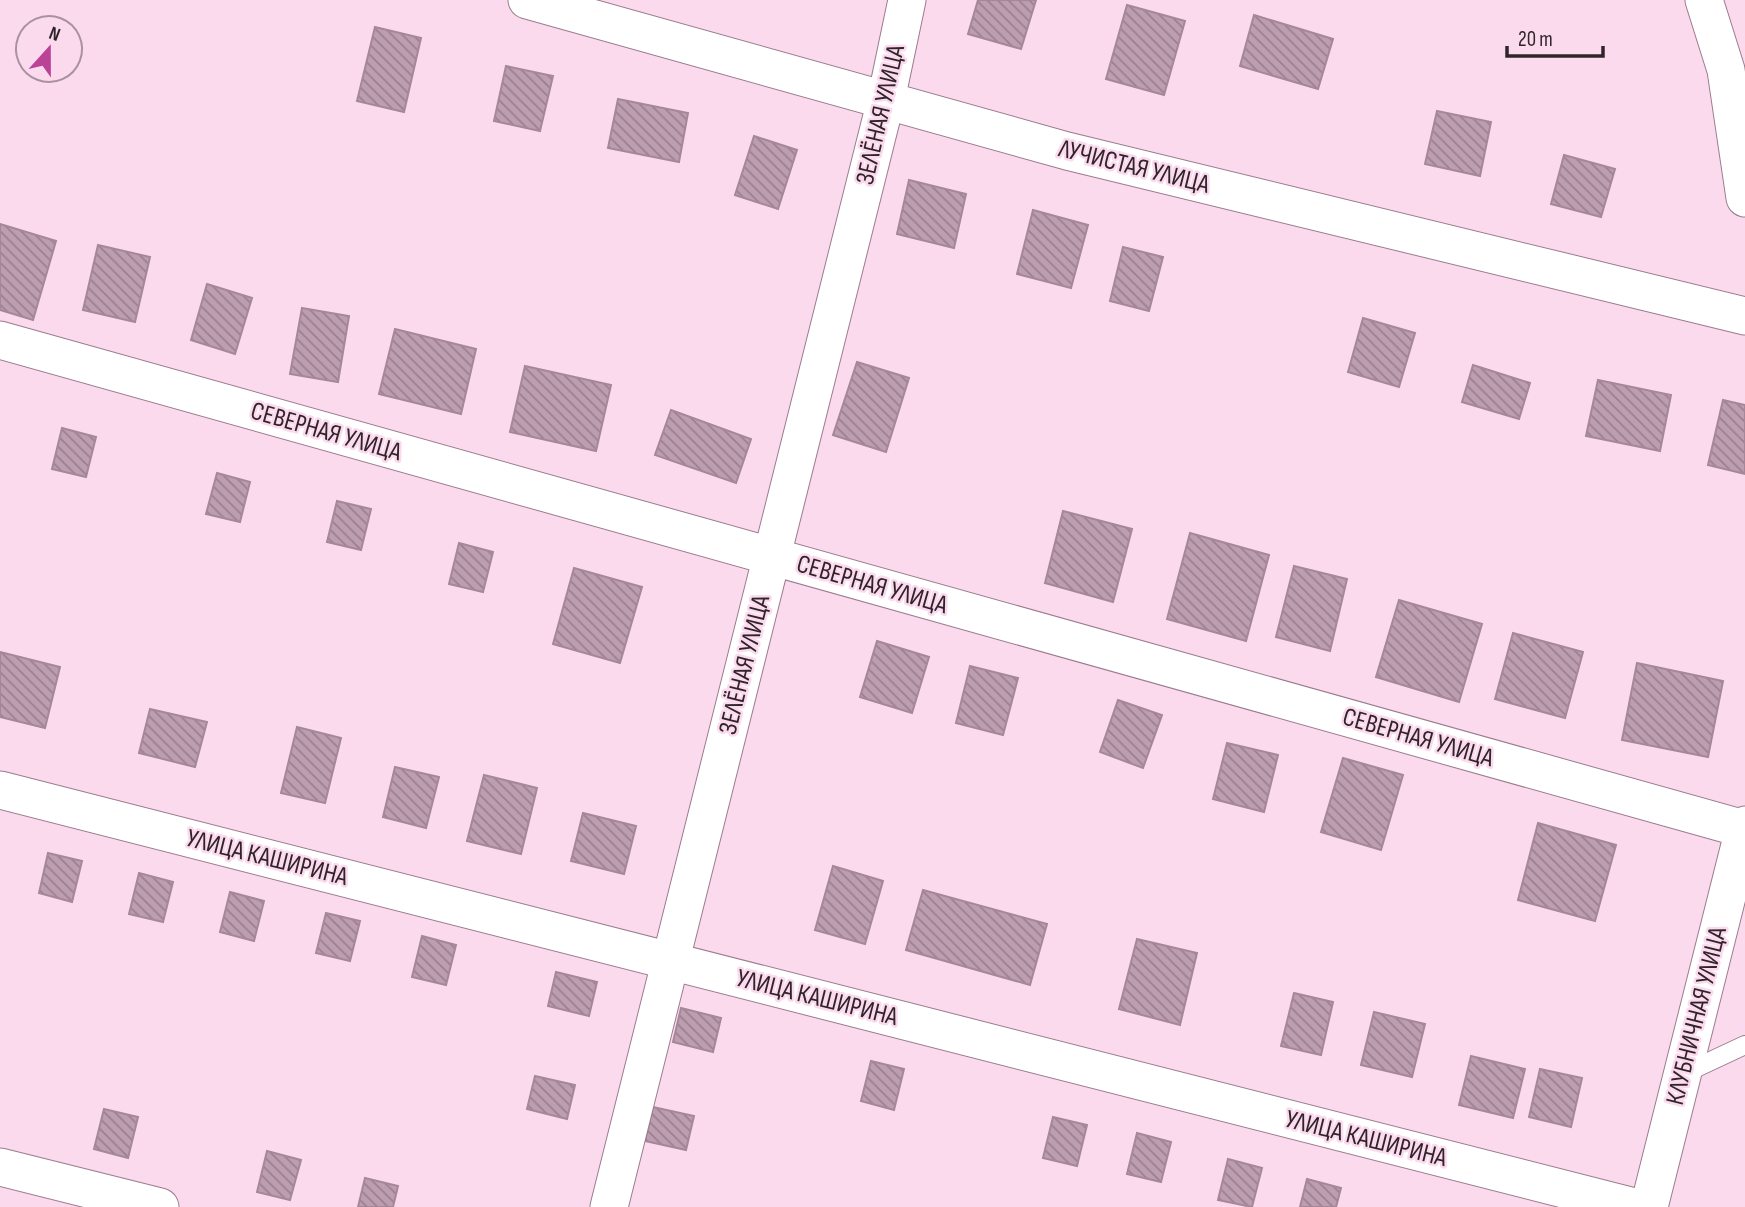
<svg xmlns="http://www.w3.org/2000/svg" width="1745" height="1207" font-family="'Sofia Sans Condensed',sans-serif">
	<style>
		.building { fill: url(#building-back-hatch); stroke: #a6879a; stroke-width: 2 }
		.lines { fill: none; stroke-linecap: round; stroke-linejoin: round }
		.lane-casing { stroke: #9a7c8e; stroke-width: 20 }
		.street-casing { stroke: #9a7c8e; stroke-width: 39 }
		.lane { stroke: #fff; stroke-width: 18 }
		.street { stroke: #fff; stroke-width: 37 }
		.labels { text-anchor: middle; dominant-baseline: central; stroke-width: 5; stroke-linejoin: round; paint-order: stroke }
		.street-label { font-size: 26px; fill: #30242b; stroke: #fcdaee }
	</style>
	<defs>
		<pattern id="building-back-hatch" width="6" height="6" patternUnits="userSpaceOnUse" patternTransform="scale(1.75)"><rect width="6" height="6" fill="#bd9db0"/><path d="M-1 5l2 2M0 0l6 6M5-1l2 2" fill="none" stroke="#9a808f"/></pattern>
	</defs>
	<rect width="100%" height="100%" fill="#fcdaee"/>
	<g class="building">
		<polygon points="978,0 1036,0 1021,49 968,34"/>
		<polygon points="1127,5 1185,21 1164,95 1106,79"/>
		<polygon points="1254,15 1333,39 1318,89 1240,66"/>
		<polygon points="375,27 421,38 404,112 357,101"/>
		<polygon points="506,66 553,76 540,131 494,121"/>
		<polygon points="618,99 688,113 679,162 608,148"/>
		<polygon points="1437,111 1491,122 1480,176 1425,164"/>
		<polygon points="754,136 797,150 778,209 735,195"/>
		<polygon points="1564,155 1615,169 1601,217 1551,204"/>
		<polygon points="909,180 966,194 954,248 897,234"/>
		<polygon points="1033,210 1088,225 1071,288 1017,274"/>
		<polygon points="0,224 56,241 33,320 0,310"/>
		<polygon points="98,245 150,257 135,322 83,310"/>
		<polygon points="1123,247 1163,257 1149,311 1110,301"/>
		<polygon points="207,284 252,298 235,354 191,340"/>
		<polygon points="302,308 349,316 338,382 290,374"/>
		<polygon points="1363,318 1415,333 1399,387 1348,372"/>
		<polygon points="395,329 476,349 461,414 379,394"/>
		<polygon points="857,362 909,378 886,452 833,435"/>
		<polygon points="1473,365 1530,383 1519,419 1462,402"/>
		<polygon points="525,366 611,385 596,451 510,432"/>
		<polygon points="1598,380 1671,395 1660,451 1586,436"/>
		<polygon points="1723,400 1745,405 1745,474 1708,465"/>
		<polygon points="671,410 751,439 736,483 655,455"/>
		<polygon points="62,428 96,437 86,477 52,469"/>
		<polygon points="217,473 250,482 240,522 206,514"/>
		<polygon points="337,501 371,509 361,550 327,542"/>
		<polygon points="1063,511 1132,529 1113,602 1045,583"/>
		<polygon points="1190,533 1269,555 1246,641 1167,619"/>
		<polygon points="459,543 493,552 483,592 449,584"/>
		<polygon points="1294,566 1347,579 1330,651 1276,637"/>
		<polygon points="574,568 642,587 620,663 553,644"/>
		<polygon points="1399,600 1482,624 1459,702 1376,677"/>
		<polygon points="1513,633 1583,652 1565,718 1495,699"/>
		<polygon points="877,641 929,657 912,713 860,697"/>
		<polygon points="0,652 60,667 45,728 0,717"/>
		<polygon points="1637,663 1723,681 1708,757 1622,740"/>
		<polygon points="970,666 1018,678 1003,735 956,723"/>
		<polygon points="1118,700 1162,715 1143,768 1100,752"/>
		<polygon points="150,709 207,722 195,767 139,753"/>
		<polygon points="297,727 341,738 325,803 281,793"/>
		<polygon points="1227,743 1278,755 1264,812 1213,799"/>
		<polygon points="1343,758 1403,775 1381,850 1321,832"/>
		<polygon points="395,767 439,777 426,828 383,817"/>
		<polygon points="484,775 537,788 521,854 467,841"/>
		<polygon points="583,813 636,826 624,874 571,861"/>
		<polygon points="1538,823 1616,845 1595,921 1518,900"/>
		<polygon points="48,853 82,861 72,902 39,893"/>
		<polygon points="833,866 883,881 865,944 815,930"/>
		<polygon points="139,873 173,882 163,922 129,914"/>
		<polygon points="923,890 1047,924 1030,985 906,950"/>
		<polygon points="230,892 264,901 254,941 220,932"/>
		<polygon points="326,913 360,921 350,961 316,953"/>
		<polygon points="422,936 456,945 446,985 412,977"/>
		<polygon points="1137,939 1197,953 1180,1025 1119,1009"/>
		<polygon points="556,972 597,982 589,1016 548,1006"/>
		<polygon points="1294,993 1333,1002 1321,1055 1281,1046"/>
		<polygon points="681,1008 721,1018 713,1052 673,1042"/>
		<polygon points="1374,1012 1425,1024 1412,1077 1361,1065"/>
		<polygon points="1471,1056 1525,1069 1513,1118 1459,1105"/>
		<polygon points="871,1061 904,1069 894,1110 861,1101"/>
		<polygon points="1540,1069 1582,1078 1571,1127 1529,1117"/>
		<polygon points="535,1076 575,1085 567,1119 527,1109"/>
		<polygon points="653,1107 694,1116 686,1150 645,1141"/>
		<polygon points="104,1109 138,1117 128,1158 94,1149"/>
		<polygon points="1053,1117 1087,1125 1077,1166 1043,1158"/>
		<polygon points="1137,1133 1171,1142 1161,1182 1127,1174"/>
		<polygon points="267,1151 301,1160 290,1200 257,1192"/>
		<polygon points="1228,1159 1262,1168 1252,1207 1218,1200"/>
		<polygon points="365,1178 398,1186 393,1207 358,1207"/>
		<polygon points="1307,1179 1341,1188 1336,1207 1300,1207"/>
	</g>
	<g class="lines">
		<g class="lane-casing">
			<polyline id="lane" points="1683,1074 1745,1045"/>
		</g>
		<g class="street-casing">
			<g id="street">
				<polyline points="527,0 1067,151 1745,316"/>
				<polyline points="1704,0 1726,70 1745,198"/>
				<polyline points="0,340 1744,829"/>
				<polyline points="0,790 1634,1207"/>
				<polyline points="0,1167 160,1207"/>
				<polyline points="609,1207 886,100 907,0"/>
				<polyline points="1649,1207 1745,825"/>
			</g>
		</g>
		<use href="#lane" class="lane"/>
		<use href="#street" class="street"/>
	</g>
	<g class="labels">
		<g class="street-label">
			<text transform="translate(881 115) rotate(-77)">ЗЕЛЁНАЯ УЛИЦА</text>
			<text transform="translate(1134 167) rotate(14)">ЛУЧИСТАЯ УЛИЦА</text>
			<text transform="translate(326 432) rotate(16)">СЕВЕРНАЯ УЛИЦА</text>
			<text transform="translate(872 585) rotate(16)">СЕВЕРНАЯ УЛИЦА</text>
			<text transform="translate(745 665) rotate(-76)">ЗЕЛЁНАЯ УЛИЦА</text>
			<text transform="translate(1418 738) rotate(16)">СЕВЕРНАЯ УЛИЦА</text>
			<text transform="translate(267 858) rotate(14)">УЛИЦА КАШИРИНА</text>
			<text transform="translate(817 998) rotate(14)">УЛИЦА КАШИРИНА</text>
			<text transform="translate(1697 1016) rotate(-76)">КЛУБНИЧНАЯ УЛИЦА</text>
			<text transform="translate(1366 1139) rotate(14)">УЛИЦА КАШИРИНА</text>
		</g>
	</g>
	<g transform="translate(49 49) rotate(21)"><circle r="33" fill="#fcdaee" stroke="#aa91a0" stroke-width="2"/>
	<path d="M0-5L12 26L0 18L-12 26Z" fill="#bb4296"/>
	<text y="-10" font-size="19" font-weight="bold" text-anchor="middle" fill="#30242b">N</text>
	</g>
	<path d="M1507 46v10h96v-10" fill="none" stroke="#30242b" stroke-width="3.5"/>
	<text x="1518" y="46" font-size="21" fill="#30242b" stroke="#fcdaee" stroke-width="5" paint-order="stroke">20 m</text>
</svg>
